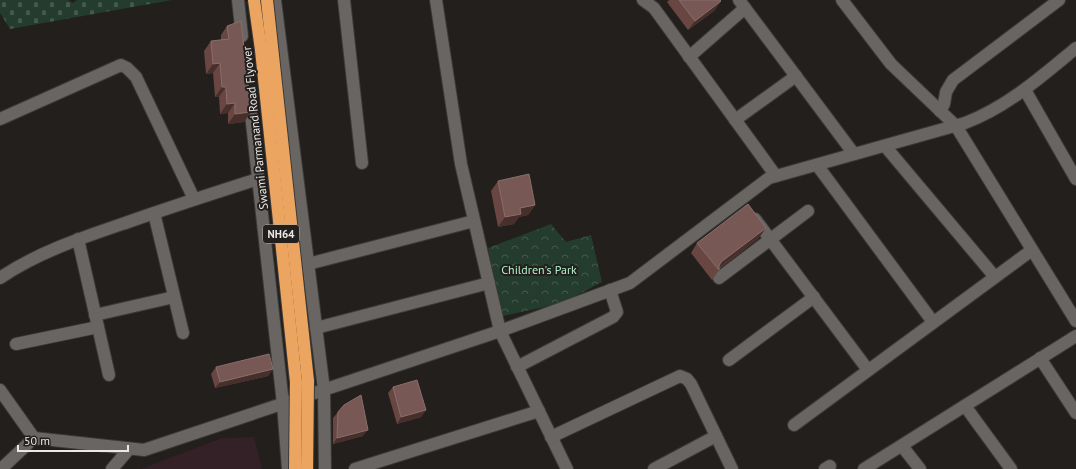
<svg xmlns="http://www.w3.org/2000/svg" width="1076" height="469" font-family="'PT Sans',sans-serif">
<defs>
<pattern id="cemetery-stones" width="16" height="16" patternUnits="userSpaceOnUse"><rect width="16" height="16" fill="#243c2e"/><path d="M2 7V4a2 2 0 0 1 4 0v3zM10 15v-3a2 2 0 0 1 4 0v3z" fill="#44584c"/></pattern>
<pattern id="park-crowns" width="20" height="18" patternUnits="userSpaceOnUse"><rect width="20" height="18" fill="#243c2e"/><path d="M2 6a3 3 0 1 1 6 0M12 15a3 3 0 1 1 6 0" fill="none" stroke="#44584c"/></pattern>
</defs>
<rect width="100%" height="100%" fill="#221f1c"/>
<!-- industrial -->
<polygon fill="#332127" points="254,437 262,469 141,469 222,438"/>
<!-- cemetery -->
<polygon fill="url(#cemetery-stones)" points="0,0 68,0 73,3 77,0 172,0 10,29 0,13"/>
<!-- park -->
<polygon fill="url(#park-crowns)" points="551,224 566,242 591,235 602,282 562,303 503,316 488,248"/>
<g fill="none" stroke-linecap="round" stroke-linejoin="round">
<defs>
<g id="street">
<polyline points="344,0 362,163"/>
<polyline points="436,0 461,164 500,331 567,469"/>
<polyline points="643,0 654,8 776,176"/>
<polyline points="739,0 854,154"/>
<polyline points="842,0 891,64 956,126 1076,321"/>
<polyline points="689,57 745,8"/>
<polyline points="1025,90 1076,179"/>
<polyline points="940,111 944,104 946,92 953,80 1059,0"/>
<polyline points="0,119 121,65 127,68 136,77 194,199"/>
<polyline points="735,120 796,76"/>
<polyline points="885,146 995,277"/>
<polyline points="817,165 933,322"/>
<polyline points="154,213 183,333"/>
<polyline points="755,219 868,370"/>
<polyline points="78,239 109,375"/>
<polyline points="308,264 474,221"/>
<path d="M0,278c38,-26 84,-41 128,-56 43,-15 86,-29 130,-43"/>
<polyline points="719,278 808,211"/>
<polyline points="95,315 174,297"/>
<polyline points="316,328 489,283"/>
<polyline points="16,344 98,327"/>
<polyline points="1040,358 1076,413"/>
<polyline points="729,360 814,297"/>
<polyline points="517,367 613,317 617,312 610,290"/>
<polyline points="0,390 34,438 1,469"/>
<polyline points="965,406 1011,469"/>
<polyline points="794,425 1032,250"/>
<polyline points="551,437 680,376 687,379 691,384 732,469"/>
<path d="M34,438l110,12 356,-119 130,-48 139,-105 196,-55c42,-16 76,-46 111,-75"/>
<polyline points="902,446 920,469"/>
<polyline points="112,469 129,449"/>
<polyline points="355,469 539,411"/>
<polyline points="654,469 716,436"/>
<polyline points="825,469 830,466"/>
<polyline points="864,469 1076,336"/>
</g>
<g id="secondary">
<polyline points="238,0 242,36"/>
<polyline points="275,0 324,390 325,469"/>
<polyline points="249,96 283,404 288,469"/>
</g>
</defs>
<!-- street casing -->
<use href="#street" stroke="#3c3a38" stroke-width="14"/>
<!-- secondary casing -->
<use href="#secondary" stroke="#3c3a38" stroke-width="14"/>
<!-- street -->
<use href="#street" stroke="#686562" stroke-width="12"/>
<!-- secondary -->
<use href="#secondary" stroke="#686562" stroke-width="12"/>
<defs>
<g id="highway-bridge">
<polyline points="254,0 261,50 296,382 295,469"/>
<polyline points="267,0 308,381 307,469"/>
</g>
</defs>
<!-- highway-bridge casing -->
<use href="#highway-bridge" stroke="#3c3a38" stroke-width="14" stroke-linecap="butt"/>
<!-- highway-bridge -->
<use href="#highway-bridge" stroke="#eca561" stroke-width="12"/>
</g>
<!-- wall -->
<g fill="#694642">
<polygon points="669,0 720,0 721,1 714,11 688,30 667,2"/>
<polygon points="227,26 251,112 244,122 228,124 228,113 220,114 219,97 215,97 213,73 206,74 204,51 211,41 221,40 221,35"/>
<polygon points="498,181 535,205 528,215 519,217 514,224 498,227 491,191"/>
<polygon points="759,238 719,269 719,270 712,280 691,253 697,243"/>
<polygon points="216,367 273,369 268,376 215,388 211,374"/>
<polygon points="393,387 426,410 421,417 397,424 388,393"/>
<polygon points="338,412 363,436 333,444 333,418"/>
</g>
<!-- shaded-wall -->
<g fill="#472f2c">
<polygon points="721,1 714,11 688,30 695,21"/>
<polygon points="220,63 213,73 206,74 213,64"/>
<polygon points="222,87 226,87 219,97 215,97"/>
<polygon points="235,103 228,113 220,114 227,104"/>
<polygon points="251,112 244,122 228,124 235,114"/>
<polygon points="535,205 528,215 519,217 514,224 498,227 505,217 520,208"/>
<polygon points="766,228 759,238 718,269 717,268 721,262"/>
<polygon points="273,369 268,376 215,388 220,382"/>
<polygon points="426,410 421,417 397,424 401,417"/>
<polygon points="368,430 363,436 333,444 337,438"/>
</g>
<!-- building -->
<g fill="#775854" stroke="#896e6b">
<polygon points="679,0 720,0 721,1 695,21"/>
<polygon points="241,21 251,112 235,114 235,103 227,104 226,87 222,87 220,63 213,64 211,41 229,39 227,26"/>
<polygon points="529,174 535,205 520,208 521,214 505,217 498,181"/>
<polygon points="748,204 766,228 721,262 719,266 719,270 697,243"/>
<polygon points="269,354 273,369 220,382 216,367"/>
<polygon points="417,380 426,410 401,417 393,387"/>
<polygon points="361,395 368,430 337,438 338,412 344,405"/>
</g>
<g text-anchor="middle" dominant-baseline="central" stroke-width="4" stroke-linejoin="round" paint-order="stroke">
<!-- shield labels -->
<rect fill="#221f1c" stroke="#afacab" stroke-width="1" x="263" y="225" width="36" height="18" rx="3"/>
<g font-size="11" font-weight="bold" fill="#ebe9e8">
<text x="281" y="234">NH64</text>
</g>
<!-- street labels -->
<g font-size="12" fill="#ebe9e8" stroke="#221f1c">
<text transform="translate(255 128) rotate(-96)">Swami Parmanand Road Flyover</text>
</g>
<!-- park labels -->
<g font-size="12" fill="#b1f2cc" stroke="#221f1c">
<text x="539" y="269">Children's Park</text>
</g>
</g>
<!-- scale -->
<path d="M18 445v6h110v-6" fill="none" stroke="#ebe9e8" stroke-width="2"/>
<text x="24" y="445" font-size="12" fill="#ebe9e8" stroke="#221f1c" stroke-width="3" paint-order="stroke">50 m</text>
</svg>
